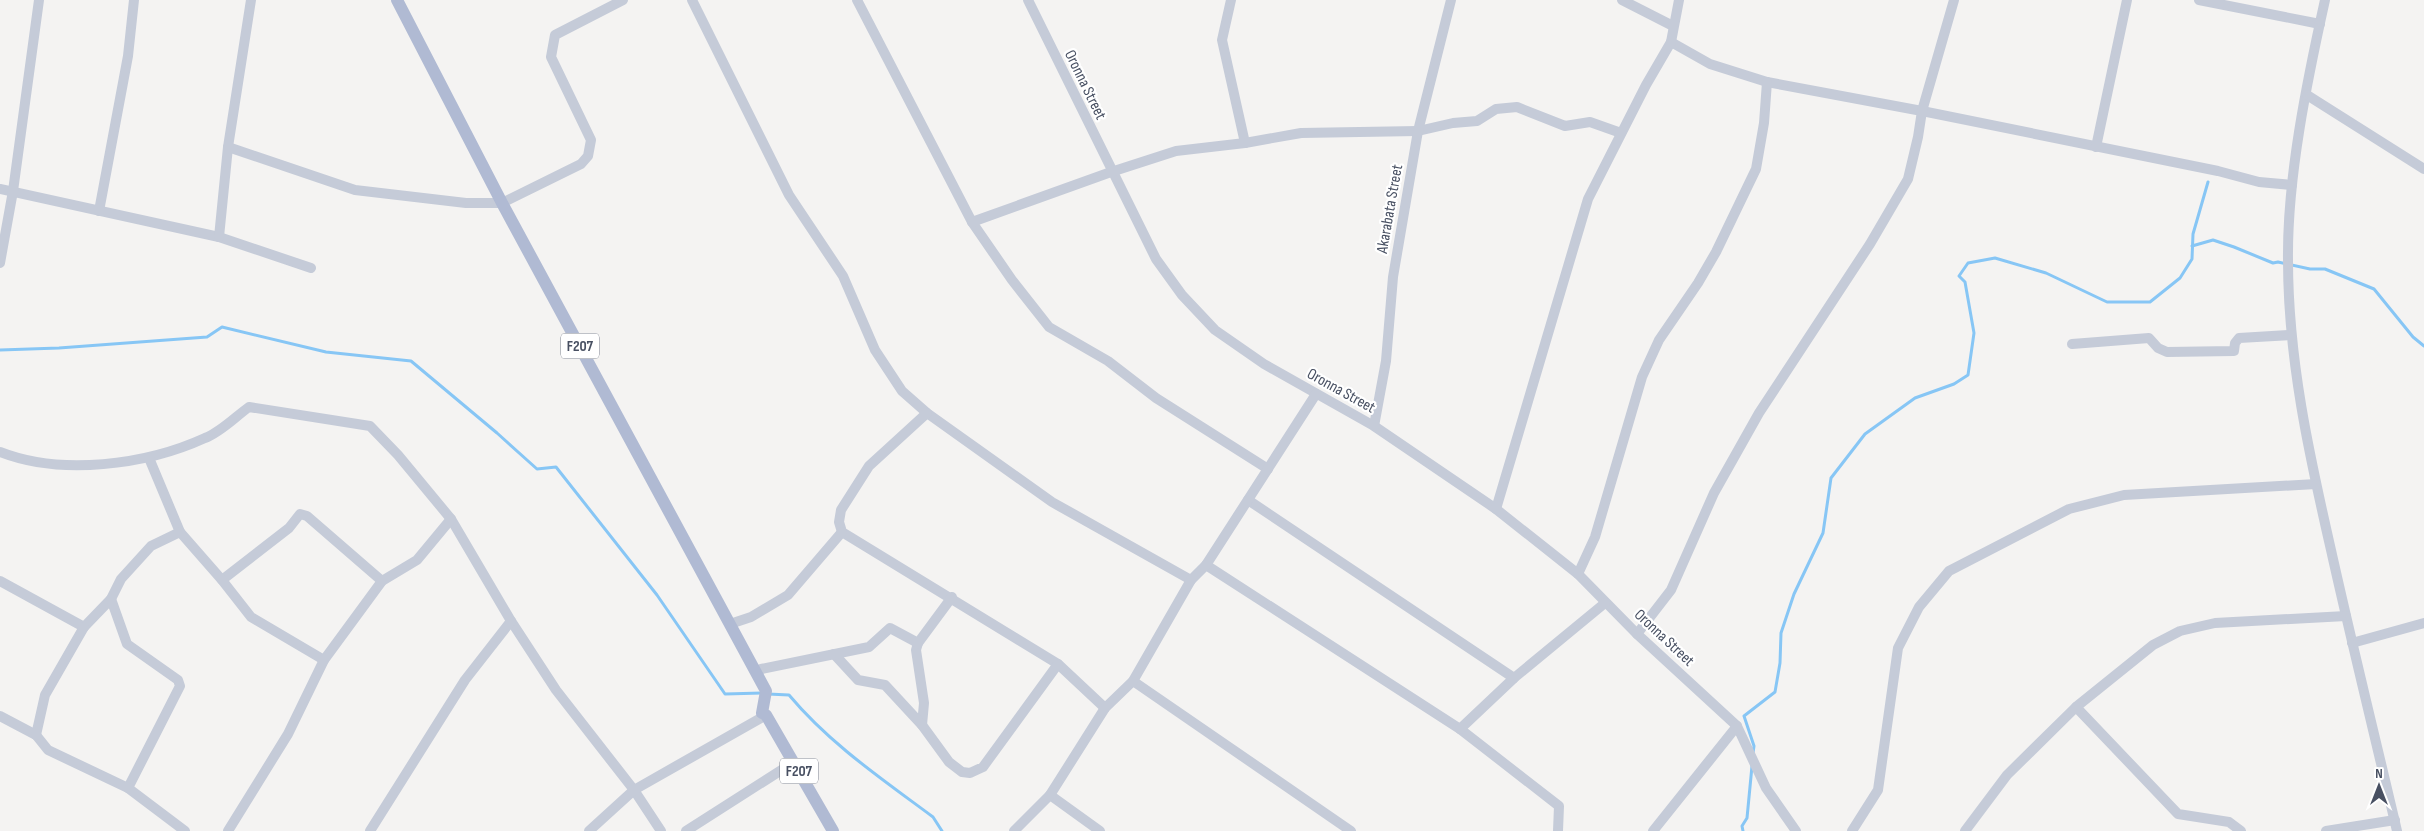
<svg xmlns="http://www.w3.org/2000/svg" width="2424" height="831" font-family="'Sofia Sans Condensed',sans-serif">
<rect width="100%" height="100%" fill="#f4f3f2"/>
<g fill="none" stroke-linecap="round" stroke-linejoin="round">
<!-- stream -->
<g stroke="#87c6f5" stroke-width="3">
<polyline points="2192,246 2213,240 2234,247 2273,263 2278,262 2310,269 2325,269 2374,289 2413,337 2424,346"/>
<polyline points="0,350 59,348 207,337 222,327 326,352 411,361 497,433 537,469 556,467 657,595 725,694 762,693"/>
<path d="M768,694l21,1c41,49 93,84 144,122l9,14"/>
<polyline points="1753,753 1754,746 1744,716 1775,692 1780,663 1781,633 1794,594 1823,533 1831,478 1865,434 1915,398 1954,384 1968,375 1974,333 1965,282 1959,276 1968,263 1995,258 2046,273 2107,302 2150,302 2180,278 2192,259 2193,234 2208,182"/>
<polyline points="1743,831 1742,826 1747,818 1752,766"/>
</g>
<!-- minor -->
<g stroke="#c5cbd8" stroke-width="10">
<polyline points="692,0 789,195 843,276 875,350 902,391 927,413 1052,502 1191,580"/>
<polyline points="857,0 972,222 1012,280 1049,327 1108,361 1156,398 1268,469"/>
<polyline points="1028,0 1156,259 1182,295 1215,330 1264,364 1374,426 1496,509 1578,574 1637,634 1737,726 1766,788 1796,831"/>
<polyline points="1231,0 1222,40 1245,143"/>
<polyline points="1622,0 1673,26"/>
<polyline points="2199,0 2320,24"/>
<path d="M2325,0c-18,81 -38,178 -37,260 0,99 21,194 43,290 21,94 44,187 66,281"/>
<polyline points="1671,42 1710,64 1767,82 1922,111 2218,171 2259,182 2292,185"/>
<polyline points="2307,95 2424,169"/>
<polyline points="228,147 355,190 466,203 502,203 581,164 588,156 591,140 551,57 555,35 623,0"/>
<polyline points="2096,147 2127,0"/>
<polyline points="0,189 219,237 311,268"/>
<polyline points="99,211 128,56 134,0"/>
<polyline points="972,222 1111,172 1176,151 1245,143 1301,133 1418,131 1453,123 1477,121 1496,109 1517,107 1565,126 1590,122 1621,133"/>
<polyline points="219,237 228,147 251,0"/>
<polyline points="0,263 13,191 39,0"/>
<polyline points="2072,344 2149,338 2158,348 2167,352 2234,351 2235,343 2239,338 2290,335"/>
<polyline points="927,413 869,466 841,510 839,522 842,532 1058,664 1105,708"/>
<polyline points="1374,426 1386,361 1393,277 1418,131 1451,0"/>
<path d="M0,452c61,24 146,13 205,-14 16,-6 30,-21 44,-31l121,19 28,29 53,64 60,102 45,69 78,100 27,41"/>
<polyline points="149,458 180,532"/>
<polyline points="1248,500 1514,678"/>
<polyline points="1496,509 1588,199 1646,85 1671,42 1679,0"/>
<polyline points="1206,565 1460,729 1559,806 1558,831"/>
<polyline points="1578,574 1595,537 1642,377 1659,340 1698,283 1716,252 1756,169 1764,123 1767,82"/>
<polyline points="222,580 289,528 300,514 307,516 382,581"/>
<polyline points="0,581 84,627 111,599 121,579 151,546 180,532 222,580 251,617 324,660"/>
<polyline points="111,599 127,644 178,680 180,686 128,788"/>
<polyline points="730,624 751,617 788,595 842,532"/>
<polyline points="1637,634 1671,590 1714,493 1759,413 1870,244 1908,179 1918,137 1922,111 1954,0"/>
<polyline points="918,643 916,650 924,703 922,725"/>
<polyline points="2352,643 2424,623"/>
<polyline points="834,654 858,680 885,685 922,725 949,762 962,772 970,773 983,767 1058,664"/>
<polyline points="757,675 761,669 869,647 890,628 918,643 952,597"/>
<polyline points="1133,681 1351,831"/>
<polyline points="2076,707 2178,814 2229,822 2241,831"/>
<polyline points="0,716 36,735 48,750 128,788 185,831"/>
<polyline points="1460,729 1514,678 1605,603"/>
<polyline points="36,735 45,695 84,627"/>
<polyline points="1050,795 1100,831"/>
<polyline points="228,831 288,734 324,660 382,581 417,560 451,519"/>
<polyline points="370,831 465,680 511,621"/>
<polyline points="589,831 634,790 766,715"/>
<polyline points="686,831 794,762"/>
<polyline points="1014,831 1050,795 1105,708 1133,681 1191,580 1206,565 1316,394"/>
<polyline points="1653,831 1737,726"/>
<polyline points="1852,831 1878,790 1898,648 1919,607 1949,571 2069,509 2124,495 2316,484"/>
<polyline points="1965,831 2007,775 2076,707 2153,645 2180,631 2215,623 2346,616"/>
<polyline points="2326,831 2395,820"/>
</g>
<!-- major -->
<polyline stroke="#b0bad3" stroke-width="12" points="397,0 502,203 766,691 762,713 766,715 833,831"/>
</g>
<g text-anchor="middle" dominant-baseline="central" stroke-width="4.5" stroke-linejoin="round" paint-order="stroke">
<!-- shield labels -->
<g fill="#fff" stroke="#7f8491" stroke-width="1">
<rect x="561" y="333.5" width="38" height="25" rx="4"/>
<rect x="780" y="758.5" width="38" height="25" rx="4"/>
</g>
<g font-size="15" font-weight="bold" fill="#485062">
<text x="580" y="346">F207</text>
<text x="799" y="771">F207</text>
</g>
<!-- street labels -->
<g font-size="16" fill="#485062" stroke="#fff">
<text transform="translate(1085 85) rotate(64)">Oronna Street</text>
<text transform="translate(1390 209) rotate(-80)">Akarabata Street</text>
<text transform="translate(1341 391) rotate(29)">Oronna Street</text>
<text transform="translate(1664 638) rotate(43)">Oronna Street</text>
</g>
</g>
<!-- north arrow -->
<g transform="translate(2379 786)" stroke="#ffffff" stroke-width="4" paint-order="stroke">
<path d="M0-4L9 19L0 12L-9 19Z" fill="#485062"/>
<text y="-8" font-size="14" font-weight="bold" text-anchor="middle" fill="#485062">N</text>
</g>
</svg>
